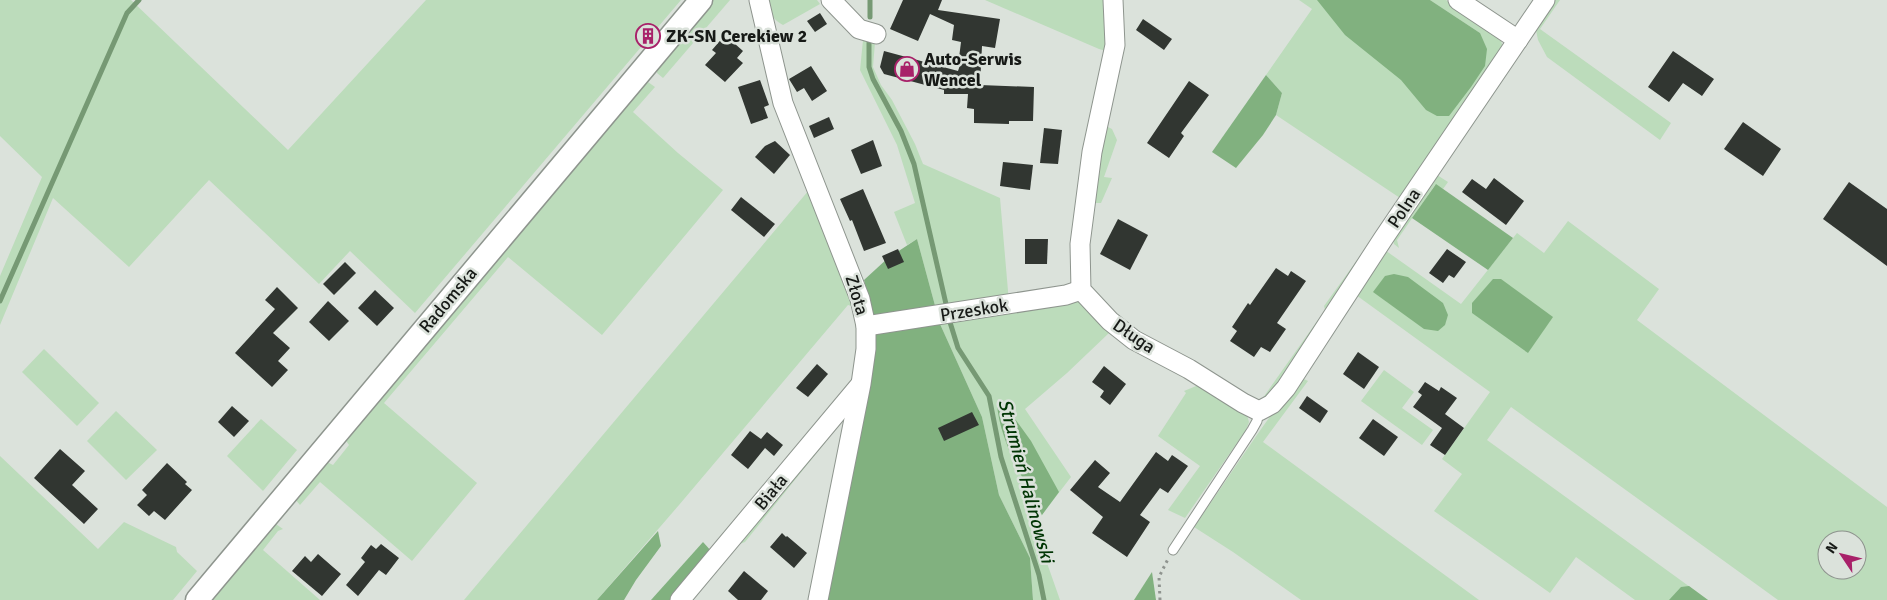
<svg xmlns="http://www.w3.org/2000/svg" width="1887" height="600" font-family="Signika,sans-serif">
<rect width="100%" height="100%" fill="#dbe2db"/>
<!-- green -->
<g fill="#bcdcbb" fill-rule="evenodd">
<polygon points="0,0 131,0 288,150 426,0 681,0 415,313 350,251 319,284 209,180 129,267 53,198 0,325 0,276 42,177 0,136"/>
<polygon points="712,0 730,0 663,78 657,73 656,66"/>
<path d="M767,0h50l3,4 -37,21c-11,-6 -13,-12 -16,-25z"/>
<polygon points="985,0 1110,0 1106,51 1099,49"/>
<polygon points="1299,0 1328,0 1480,33 1430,0 1446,0 1493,31 1499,36 1504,49 1403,200 1276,115 1282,93 1266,75 1312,9"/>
<polygon points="1552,0 1560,0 1540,29 1671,123 1660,140 1547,57 1538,40 1535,25"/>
<polygon points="863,40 875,42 873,67 881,85 892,100 915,144 923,164 1000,198 1010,314 1079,298 1109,333 1067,373 1025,409 1071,477 1031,529 1047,563 1060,600 1033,600 1030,558 999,495 982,417 940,324 917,239 907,245 894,212 915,203 897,145 860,70"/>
<polygon points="648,82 655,87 633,112 678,153 723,190 602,335 508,257 384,403 477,483 412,561 320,482 300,505 294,498 325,461 333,465 349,445 344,438 642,83"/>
<polygon points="1106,126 1112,129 1117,140 1104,177 1112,178 1101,203 1094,203 1093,176"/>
<polygon points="1437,175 1448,182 1443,189 1435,185 1397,240 1399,248 1394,244 1393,239"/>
<polygon points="809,190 855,307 848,305 679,505 597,600 464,600"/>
<path d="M1568,221l91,68 -22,31 250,187v93h-109l-267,-193 -24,33 221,160h-73l-59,-43 -26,36 -116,-82 28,-37 -20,-15 48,-67 -134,-97 26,-47 79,56 56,-71 27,20zM1827,540h30v30h-30z"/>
<polygon points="1360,256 1363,258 1284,382 1260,402 1325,310 1324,306"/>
<polygon points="44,349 99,403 77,426 22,372"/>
<polygon points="1384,370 1414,392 1402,408 1433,430 1422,445 1361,401"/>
<path d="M1300,377l8,4 -45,61 216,158h-178l-68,-48 -39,-25c35,-50 68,-103 106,-150z"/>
<polygon points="1201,384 1247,415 1249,422 1246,430 1185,518 1168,510 1200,466 1158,436 1186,393 1184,391"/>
<polygon points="852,409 745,542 737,545"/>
<polygon points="116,411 157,450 126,480 87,441"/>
<polygon points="261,419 297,450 263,491 227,456"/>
<polygon points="0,456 98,549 124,522 176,547 177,552 197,571 173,600 0,600"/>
<polygon points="273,522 283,529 278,531 263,550 320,600 208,600"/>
</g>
<!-- forest -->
<g fill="#81b17f">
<polygon points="1317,0 1430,0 1480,33 1487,49 1485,66 1471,87 1449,116 1437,116 1426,110 1401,80 1345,35"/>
<polygon points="1266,75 1282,93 1276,115 1263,135 1236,168 1212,152"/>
<polygon points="1436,184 1513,238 1488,270 1412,218"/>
<polygon points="917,239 940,324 982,417 999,495 1030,558 1033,600 826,600 875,334 864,280 888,258"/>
<polygon points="1394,274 1408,277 1443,303 1448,315 1445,325 1438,331 1424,329 1373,292 1385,276"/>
<polygon points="1493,279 1501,279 1553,317 1528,353 1472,313 1472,303"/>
<path d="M997,403l13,9 21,29 28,51 -17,23c-17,-34 -43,-74 -45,-112z"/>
<polygon points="658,531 661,546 636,580 624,600 597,600"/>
<polygon points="703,542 712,552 672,600 651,600"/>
<polygon points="1152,572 1156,600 1134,600"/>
<polygon points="1689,586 1708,600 1669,600 1681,587"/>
</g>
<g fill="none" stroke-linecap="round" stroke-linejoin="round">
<!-- stream -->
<g stroke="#769974" stroke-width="5">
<polyline points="870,17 870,0"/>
<polyline points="869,43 869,67 873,79 901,131 914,164 946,304"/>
<polyline points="0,301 127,13 139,0"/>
<polyline points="949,319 958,348 989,396 1001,457 1039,575 1044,600"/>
</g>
</g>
<!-- building -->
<g fill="#313631">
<polygon points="903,0 942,0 938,10 1000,19 995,48 982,46 980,85 1034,87 1033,121 1009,121 1009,124 974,123 974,109 967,108 968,94 944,94 944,90 884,74 880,67 884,51 958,71 962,59 959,58 961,42 952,40 954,25 930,14 918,41 890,29"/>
<polygon points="820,13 827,24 815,32 807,21"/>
<polygon points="1143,19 1172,39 1164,50 1136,30"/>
<polygon points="725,35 743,51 737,58 743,63 725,82 705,65 716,53 712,50"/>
<polygon points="1673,51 1714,79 1702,96 1683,83 1669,102 1648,87"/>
<polygon points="811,66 827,91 812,101 804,88 797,92 789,79"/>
<polygon points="760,80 769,105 764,107 768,118 751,124 738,87"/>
<polygon points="1189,81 1209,95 1181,133 1184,136 1169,158 1147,143"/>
<polygon points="829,117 834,129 814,138 809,126"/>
<polygon points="1743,122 1781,149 1763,176 1724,149"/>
<polygon points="1044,128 1062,130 1058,164 1040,163"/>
<polygon points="873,140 882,166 861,174 851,150"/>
<polygon points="775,141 790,155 774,174 755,157 765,146"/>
<polygon points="1003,162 1033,165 1030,190 1000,186"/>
<polygon points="1494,178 1524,201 1506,225 1462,192 1472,179 1486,189"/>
<polygon points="1849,182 1887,209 1887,266 1823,219"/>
<polygon points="863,189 886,243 864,251 852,220 850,221 840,199"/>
<polygon points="741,197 775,224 764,237 731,210"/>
<polygon points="1118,219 1148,235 1130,270 1100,254"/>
<polygon points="1025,239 1048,239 1047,264 1025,264"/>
<polygon points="898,249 904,262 888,269 882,256"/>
<polygon points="1447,249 1466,262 1454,278 1449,275 1443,283 1429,273"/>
<polygon points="345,262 356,273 334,295 323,284"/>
<polygon points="1276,268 1288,276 1291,271 1306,281 1277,323 1286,329 1270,352 1261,347 1254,357 1230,341 1237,331 1232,327 1248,303 1250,305"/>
<polygon points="277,287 298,308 273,333 290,348 278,361 288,370 272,387 235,353 275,309 265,300"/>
<polygon points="375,290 394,308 377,326 358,308"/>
<polygon points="328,301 349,321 329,341 309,322"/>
<polygon points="1358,352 1379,367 1364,389 1343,374"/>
<polygon points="817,364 828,374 808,397 796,388"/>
<polygon points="1104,366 1126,384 1110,405 1100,397 1104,391 1092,382"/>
<polygon points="1425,382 1439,391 1441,387 1457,398 1445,414 1464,428 1445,455 1430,445 1442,428 1413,407 1422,395 1418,392"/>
<polygon points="1307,396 1328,411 1320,423 1299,408"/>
<polygon points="232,406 249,421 234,437 218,422"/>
<polygon points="972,412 979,425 944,441 938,428"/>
<polygon points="1373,419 1398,437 1384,456 1359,438"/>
<polygon points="750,431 761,439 767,432 783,445 774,456 765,448 748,469 731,455"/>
<polygon points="60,449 85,471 72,485 98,509 84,524 34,478"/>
<polygon points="1156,452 1168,461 1172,455 1188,466 1168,493 1160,488 1140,515 1150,522 1127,557 1092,533 1103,517 1070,490 1095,460 1110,473 1098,487 1120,502"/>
<polygon points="167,463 187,482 185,484 192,490 165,520 154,511 149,516 137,505 147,495 142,490"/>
<polygon points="782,533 786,537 787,536 807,553 794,568 770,547"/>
<polygon points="381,544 399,558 386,575 379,570 358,596 346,585 365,562 361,558 371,545 376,549"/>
<polygon points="318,554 341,574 322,596 292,571 305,556 311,562"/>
<polygon points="744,571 768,591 761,600 738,600 728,591"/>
</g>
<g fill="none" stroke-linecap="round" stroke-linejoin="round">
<defs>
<polyline id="service" points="1173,550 1252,430 1257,421 1259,411"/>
<g id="minor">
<polyline points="759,0 783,103 860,299 866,326 866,349 861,384 818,600"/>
<polyline points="831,0 859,29 876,34"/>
<polyline points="1113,0 1115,45 1092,152 1080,244 1081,290 1110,321 1134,340 1189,369 1243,403 1259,411 1272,404 1286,388 1383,239 1545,0"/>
<polyline points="1458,0 1518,40"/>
<polyline points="866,326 1066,295 1081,290"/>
<polyline points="680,600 860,385"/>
</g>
<polyline id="tertiary" points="197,600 701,0"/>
</defs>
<!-- service casing -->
<use href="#service" stroke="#8e958e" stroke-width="11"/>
<!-- minor casing -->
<use href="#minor" stroke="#8e958e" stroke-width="21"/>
<!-- tertiary casing -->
<use href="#tertiary" stroke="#8e958e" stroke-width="25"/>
<!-- path -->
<polyline stroke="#8f948f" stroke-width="3" stroke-dasharray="2.5 4" stroke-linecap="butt" points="1160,600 1159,577 1168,559"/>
<!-- service -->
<use href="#service" stroke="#fff" stroke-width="9"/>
<!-- minor -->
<use href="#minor" stroke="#fff" stroke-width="19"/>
<!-- tertiary -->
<use href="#tertiary" stroke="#fff" stroke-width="22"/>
</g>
<!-- icons -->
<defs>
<symbol id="building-ring" viewBox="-11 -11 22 22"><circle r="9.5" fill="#dbe2db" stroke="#a82169" stroke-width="1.5"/><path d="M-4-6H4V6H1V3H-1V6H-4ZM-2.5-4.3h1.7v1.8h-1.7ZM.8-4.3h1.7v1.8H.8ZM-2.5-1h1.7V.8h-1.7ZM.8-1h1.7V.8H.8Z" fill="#a82169"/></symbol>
<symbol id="shop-ring" viewBox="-11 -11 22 22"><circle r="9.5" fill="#dbe2db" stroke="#a82169" stroke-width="1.5"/><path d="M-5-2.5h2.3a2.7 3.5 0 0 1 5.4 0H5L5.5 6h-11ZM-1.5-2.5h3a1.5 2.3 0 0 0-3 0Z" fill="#a82169"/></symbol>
</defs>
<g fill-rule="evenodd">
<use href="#building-ring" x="634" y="22" width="28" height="28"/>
<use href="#shop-ring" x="893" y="55" width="28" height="28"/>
</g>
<g text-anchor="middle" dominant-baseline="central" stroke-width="5" stroke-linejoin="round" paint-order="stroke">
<!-- poi labels -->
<g font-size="18" font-weight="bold" fill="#171a17" stroke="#dbe2db" text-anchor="start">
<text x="666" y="36">ZK-SN Cerekiew 2</text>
<text x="924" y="59">Auto-Serwis<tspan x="924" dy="21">Wencel</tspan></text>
</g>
<!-- street labels -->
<g font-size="18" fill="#171a17" stroke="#dbe2db">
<text transform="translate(1404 208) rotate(-56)">Polna</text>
<text transform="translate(857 295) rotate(73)">Złota</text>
<text transform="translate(448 300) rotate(-50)">Radomska</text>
<text transform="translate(974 310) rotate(-9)">Przeskok</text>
<text transform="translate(1134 336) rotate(34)">Długa</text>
<text transform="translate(771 492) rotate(-50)">Biała</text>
</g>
<!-- water labels -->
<g font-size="19" font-style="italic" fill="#003504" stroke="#dbe2db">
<text transform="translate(1026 481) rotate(75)">Strumień Halinowski</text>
</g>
</g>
<!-- north arrow -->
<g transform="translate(1842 555) rotate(305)"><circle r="24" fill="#dbe2db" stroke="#8d928d"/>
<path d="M0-4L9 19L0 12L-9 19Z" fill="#a82169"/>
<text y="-8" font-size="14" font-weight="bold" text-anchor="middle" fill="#171a17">N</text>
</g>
</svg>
